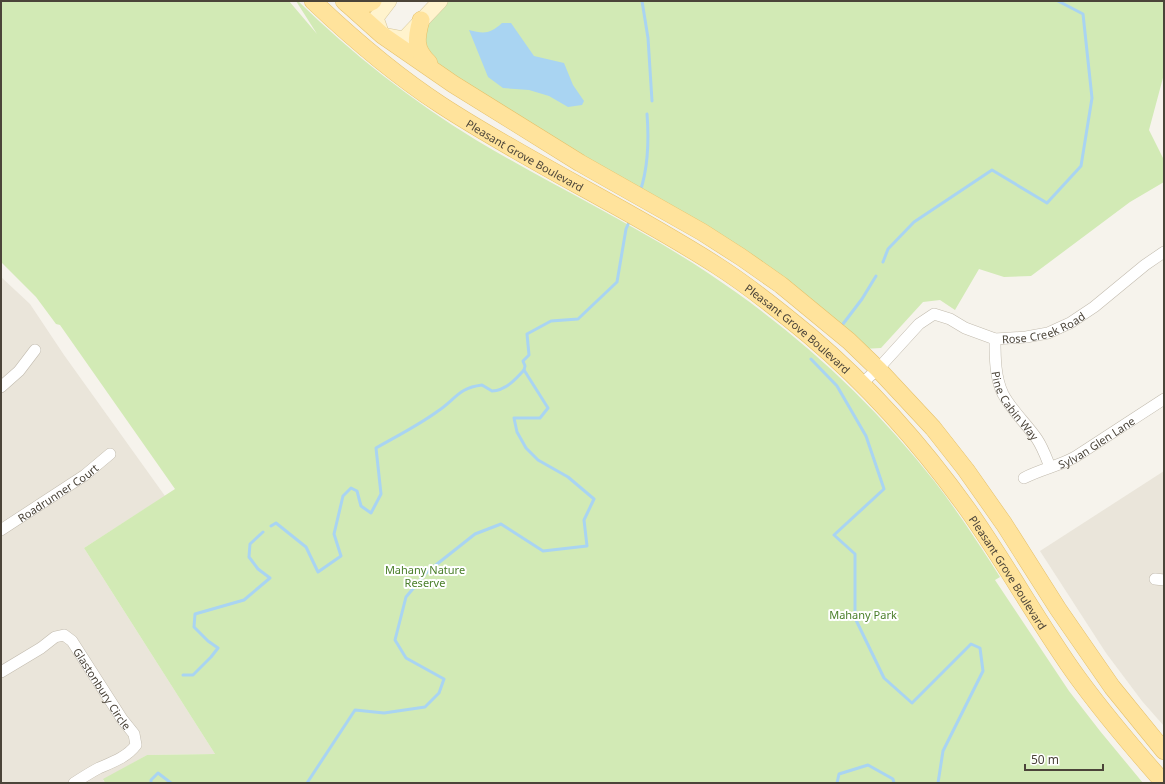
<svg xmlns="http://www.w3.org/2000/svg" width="1165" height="784" font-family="'Noto Sans',sans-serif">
<rect width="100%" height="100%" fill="#f6f3ec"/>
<!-- residential -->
<g fill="#eae5da">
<polygon points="1,277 30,304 64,355 165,496 84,548 215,754 147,755 103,780 105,783 1,783"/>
<polygon points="1164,471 1164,726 1142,701 1106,653 1040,551"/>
</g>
<!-- green -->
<g fill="#d2eab5">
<path d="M1,1h288l28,33 -21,-33h2c54,53 114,100 178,139 77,46 158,84 232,133 86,57 163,127 227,209 23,30 44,62 65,95l-5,3 74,111 31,40 43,52h-1038l-2,-4 44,-24 68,-1 -131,-206 91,-59 -115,-164 -4,-1 -20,-27 -35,-35z"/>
<polygon points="449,1 1164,1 1164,74 1149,130 1164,160 1164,182 1130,202 1031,276 1004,277 979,269 955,310 940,300 923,302 881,348 863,349 571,152 433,62 425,51 427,26"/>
</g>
<!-- water -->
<path fill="#a9d4f2" d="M502,23h9l23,33 30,7 9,22 11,16 -2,4 -14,2 -19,-11 -20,-6 -26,-2 -15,-11 -19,-47c15,4 21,4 33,-7z"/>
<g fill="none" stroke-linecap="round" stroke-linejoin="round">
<!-- stream -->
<g stroke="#a9d4f2" stroke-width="3">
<polyline points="642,1 648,38 652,101"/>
<path d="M640,192c8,-24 9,-53 7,-78"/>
<polyline points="883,262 888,249 914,222 992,170 1047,203 1081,166 1092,98 1083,14 1058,1"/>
<polyline points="843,324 862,299 876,276"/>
<polyline points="811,359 837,386 866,436 884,489 834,535 855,554 855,618 884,678 912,703 971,644 980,648 983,671 943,751 938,783"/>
<path d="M271,526l5,-3 30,24 12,25 23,-16 -7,-22 9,-38 8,-8 6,3 4,15 10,7 10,-19 -5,-46c21,-12 43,-23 62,-37 18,-12 20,-23 44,-26l10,6c14,-1 23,-11 32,-21"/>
<polyline points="183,675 193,675 211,657 218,648 208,641 194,627 195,614 244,600 270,578 258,569 249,557 250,544 263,532"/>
<polyline points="151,783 151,780 158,773 171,783"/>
<polyline points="307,783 355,710 384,713 425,707 439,693 444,679 406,658 395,640 406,597 427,572 475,534 501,524 543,551 587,546 584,520 594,499 568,477 538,460 526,448 517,432 514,418 540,418 548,408 524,370 525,366 523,361 529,355 527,334 551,321 578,319 617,282 626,229 630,220"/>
<polyline points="837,783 839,774 868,765 893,779 894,783"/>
</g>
<defs>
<g id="street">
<path id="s1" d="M995,339c0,17 0,39 8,55 9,17 23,29 34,45 6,9 9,18 13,28"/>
<path id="s2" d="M861,384l17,-15 41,-45 15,-10 16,5 15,9 30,11 31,-2 22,-4 22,-10 24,-16 51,-42 19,-13"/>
<polyline points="1,387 19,371 35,350"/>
<path id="s3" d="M1024,478c17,-9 35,-12 51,-21l89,-58"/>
<path id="s4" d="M1,530l84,-55 25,-21"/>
<polyline points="1155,579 1164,580"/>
<path id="s5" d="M1,672l40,-24 14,-11 9,-2 8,6 50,78 12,15 2,11c-9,12 -23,17 -37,23 -8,4 -17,10 -25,15"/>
</g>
<g id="secondary">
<polyline points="382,35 376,18 389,1"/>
<polyline points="383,35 404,39 440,1"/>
</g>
<g id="primary">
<path id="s6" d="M313,1c40,38 82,74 128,104 89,58 186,103 275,160 33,21 64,46 94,71 60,51 113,111 158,174 39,55 71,114 110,168 27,37 56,71 86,105"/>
<polyline points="344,1 382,35 453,84 580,163 702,232 741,257 781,285 849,341 878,369 933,428 966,470 1004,524 1058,609 1112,687 1164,751"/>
<path d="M346,3c10,2 18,3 27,-2"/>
<path d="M421,20c-5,18 -7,29 8,43"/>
</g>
</defs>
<!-- street casing -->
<use href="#street" stroke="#c2bbae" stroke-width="12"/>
<!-- secondary casing -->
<use href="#secondary" stroke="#d6c79b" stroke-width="16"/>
<!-- primary casing -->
<use href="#primary" stroke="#e6c16a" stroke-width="18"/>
<!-- street -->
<use href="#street" stroke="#fff" stroke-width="11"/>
<!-- secondary -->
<use href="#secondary" stroke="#fff3cd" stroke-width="15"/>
<!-- primary -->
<use href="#primary" stroke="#ffe39c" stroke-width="17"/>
</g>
<g text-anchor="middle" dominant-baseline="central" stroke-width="4" stroke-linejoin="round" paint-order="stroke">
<!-- street labels -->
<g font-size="11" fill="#4b4439" stroke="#fff">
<text stroke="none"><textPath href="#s6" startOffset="263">Pleasant Grove Boulevard</textPath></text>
<text stroke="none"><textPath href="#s2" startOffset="218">Rose Creek Road</textPath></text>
<text stroke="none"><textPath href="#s6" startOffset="587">Pleasant Grove Boulevard</textPath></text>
<text stroke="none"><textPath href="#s1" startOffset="72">Pine Cabin Way</textPath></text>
<text stroke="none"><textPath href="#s3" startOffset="81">Sylvan Glen Lane</textPath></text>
<text stroke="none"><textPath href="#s4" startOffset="68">Roadrunner Court</textPath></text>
<text stroke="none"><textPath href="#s6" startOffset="911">Pleasant Grove Boulevard</textPath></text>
<text stroke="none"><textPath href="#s5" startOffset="140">Glastonbury Circle</textPath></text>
</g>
<!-- park labels -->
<g font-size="11" fill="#4a7f2a" stroke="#fff">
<text x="425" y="569">Mahany Nature<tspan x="425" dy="13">Reserve</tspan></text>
<text x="863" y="614">Mahany Park</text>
</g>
</g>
<!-- border -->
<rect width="1165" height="784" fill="none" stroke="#4b4439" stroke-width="4"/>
<!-- scale -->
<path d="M1025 764v6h78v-6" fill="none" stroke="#4b4439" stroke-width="2"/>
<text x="1031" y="764" font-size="12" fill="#4b4439" stroke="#ffffff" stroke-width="3" paint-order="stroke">50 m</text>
</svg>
